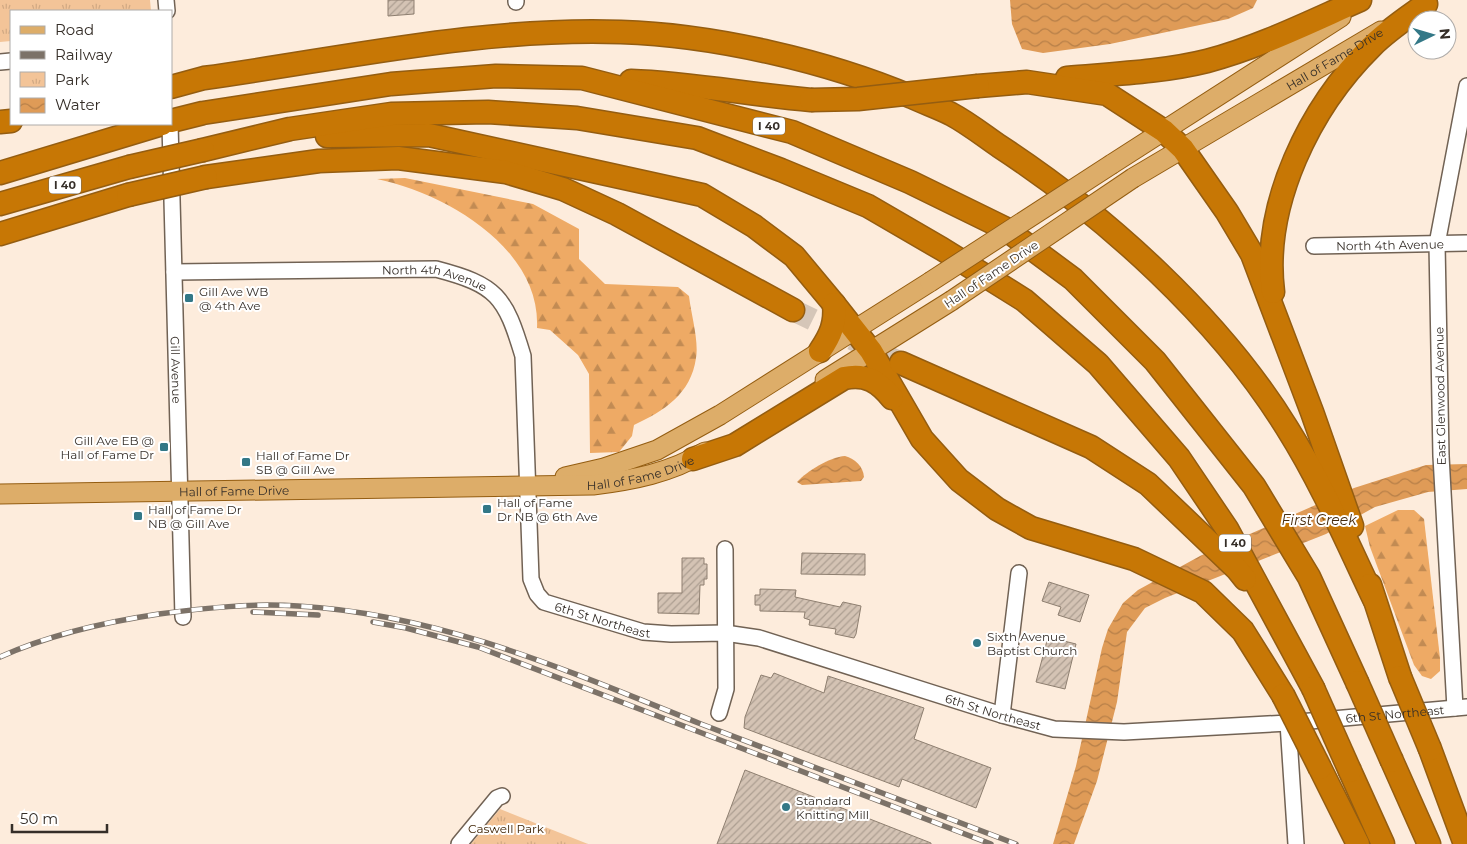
<svg xmlns="http://www.w3.org/2000/svg" width="1467" height="844" font-family="Montserrat,sans-serif">
<defs>
<pattern id="forest-firs" width="22" height="20" patternUnits="userSpaceOnUse" patternTransform="scale(1.25)"><rect width="22" height="20" fill="#eeaa65"/><path d="M5 1l3.5 6h-7zM16 11l3.5 6h-7z" fill="#c28b53"/></pattern>
<pattern id="park-tufts" width="24" height="20" patternUnits="userSpaceOnUse" patternTransform="scale(1.25)"><rect width="24" height="20" fill="#f3c498"/><path d="M3 7l-1-3M5 7V3M7 7l1-3M15 17l-1-3M17 17v-4M19 17l1-3" fill="none" stroke="#d1a983"/></pattern>
<pattern id="water-waves" width="16" height="10" patternUnits="userSpaceOnUse" patternTransform="scale(1.25)"><rect width="16" height="10" fill="#df9b57"/><path d="M0 5q4-4 8 0t8 0" fill="none" stroke="#b67f48"/></pattern>
<pattern id="building-hatch" width="6" height="6" patternUnits="userSpaceOnUse" patternTransform="scale(1.25)"><rect width="6" height="6" fill="#d4c3b4"/><path d="M-1 1l2-2M0 6l6-6M5 7l2-2" fill="none" stroke="#ad9f92"/></pattern>
</defs>
<rect width="100%" height="100%" fill="#fdecdc"/>
<!-- forest -->
<g fill="url(#forest-firs)">
<path d="M405,178l128,26 46,25v30l26,25 73,3 11,9c2,18 10,45 7,62 -5,36 -32,53 -62,67l-2,11 -13,16 -29,1 -1,-79 -11,-19 -28,-25 -13,-2c4,-80 -92,-135 -160,-149z"/>
<polygon points="1398,510 1414,510 1424,519 1440,658 1440,671 1431,679 1422,676 1414,665 1370,547 1365,526"/>
</g>
<!-- park -->
<g fill="url(#park-tufts)">
<polygon points="0,0 150,0 151,11 11,11 11,41 0,42"/>
<polygon points="500,809 588,844 471,844"/>
</g>
<!-- water -->
<g fill="url(#water-waves)">
<polygon points="1010,0 1257,0 1253,8 1228,19 1110,44 1043,53 1022,49 1012,24"/>
<path d="M845,456c10,3 18,10 19,21l-3,4 -59,4 -5,-3c10,-11 33,-25 48,-26z"/>
<polygon points="1467,464 1467,489 1428,492 1375,507 1326,534 1165,598 1145,608 1127,632 1117,702 1097,781 1074,844 1053,844 1076,766 1102,648 1108,629 1123,603 1138,590 1200,556 1354,488 1426,465"/>
</g>
<!-- building -->
<g fill="url(#building-hatch)" stroke="#8e7f70">
<polygon points="388,0 414,0 414,14 388,16"/>
<polygon points="802,553 865,554 865,575 801,574"/>
<polygon points="682,558 704,558 704,564 707,564 707,579 704,579 704,585 700,585 699,614 658,613 658,593 682,593"/>
<polygon points="1049,582 1089,595 1080,622 1058,615 1061,607 1042,601"/>
<polygon points="760,589 796,590 795,597 840,607 843,602 861,606 856,634 854,638 835,634 836,629 809,625 810,620 804,618 805,612 760,611 760,605 755,605 755,595 760,595"/>
<polygon points="1048,637 1076,644 1065,689 1036,682"/>
<polygon points="774,673 824,693 828,676 924,708 914,739 991,768 976,808 902,779 899,787 744,728 745,717 761,675 771,678"/>
<polygon points="745,770 931,843 931,844 717,844"/>
</g>
<g fill="none" stroke-linecap="round" stroke-linejoin="round">
<!-- highway-tunnel -->
<polyline stroke="#d5c6b8" stroke-width="22" stroke-dasharray="22 11" stroke-linecap="butt" points="793,310 901,363"/>
<defs>
<g id="minor">
<polyline points="166,0 167,11"/>
<polyline points="516,0 516,2"/>
<polyline points="0,62 11,61"/>
<path id="s1" d="M170,124l13,493"/>
<path id="s2" d="M1314,246l153,-3"/>
<path id="s3" d="M174,272l262,-3c61,16 69,27 87,87l8,223 6,15 7,8 99,30 28,2 54,-1 34,5 243,77 52,14 70,3 164,-9 179,-16"/>
<polyline points="1455,708 1441,456 1437,244 1467,86"/>
<polyline points="719,713 726,689 725,549"/>
<polyline points="1002,715 1019,573"/>
<polyline points="1288,723 1296,844"/>
<polyline points="459,844 497,798 502,796"/>
</g>
<g id="major">
<polyline points="1112,164 1341,17"/>
<path id="s4" d="M1133,178l248,-147"/>
<polyline points="825,380 951,301"/>
<polyline points="565,477 604,468 657,450 720,415 930,282"/>
<path id="s5" d="M0,494l593,-9c40,-5 77,-12 112,-33"/>
</g>
<g id="highway">
<path d="M1067,78c45,-4 96,-6 140,-17 53,-14 103,-39 153,-61"/>
<path d="M631,81c60,2 120,14 180,19"/>
<polyline points="978,86 1027,82 1107,94 1164,131 1183,149 1227,212 1252,254 1312,412 1352,526"/>
<path d="M171,87l33,-9c138,-19 278,-51 417,-46 93,3 206,29 291,65 13,6 27,11 39,17 17,9 32,21 48,32 107,70 220,172 288,282 34,54 60,114 87,171"/>
<polyline points="171,121 203,113 391,84 496,76 582,78 792,132 910,182 1004,228 1073,279 1155,361 1254,486 1309,577 1357,682"/>
<polyline points="0,122 11,121"/>
<polyline points="327,136 429,135 702,195 754,226 794,256 834,304 871,351 922,439 959,480 997,509 1031,528 1134,559 1203,592 1243,631 1283,695"/>
<polyline points="203,150 290,129 391,114 488,112 577,118 697,138 781,170 868,206 942,249 1024,300 1098,364 1179,458 1227,529 1313,688"/>
<polyline points="0,173 162,124"/>
<polyline points="206,177 319,161 398,158 506,172 563,189 617,214 793,310"/>
<polyline points="0,204 129,167"/>
<polyline points="0,234 128,195"/>
<path d="M1273,292c-11,-88 37,-185 99,-246 16,-16 36,-29 54,-42"/>
<path d="M820,351c11,-16 16,-28 14,-47"/>
<polyline points="901,363 1091,447 1148,484 1237,569 1245,579"/>
<path d="M693,459l42,-14 109,-67c22,-5 35,4 48,20"/>
<polyline points="1370,585 1400,677"/>
<polyline points="1430,749 1465,844"/>
<polyline points="1392,761 1429,844"/>
<polyline points="1320,768 1358,844"/>
<polyline points="1350,771 1383,844"/>
</g>
</defs>
<!-- minor casing -->
<use href="#minor" stroke="#716254" stroke-width="18"/>
<!-- major casing -->
<use href="#major" stroke="#945d11" stroke-width="21"/>
<!-- highway casing -->
<use href="#highway" stroke="#945d11" stroke-width="25"/>
<!-- minor -->
<use href="#minor" stroke="#fff" stroke-width="15"/>
<!-- major -->
<use href="#major" stroke="#ddad69" stroke-width="19"/>
<!-- highway -->
<use href="#highway" stroke="#c77705" stroke-width="22"/>
<defs>
<g id="rail">
<polyline points="253,612 318,615"/>
<polyline points="373,622 406,628 478,647 991,844"/>
<path d="M0,657c51,-23 105,-35 159,-43 46,-6 93,-11 139,-8 142,8 273,66 403,118 105,40 210,80 315,120"/>
</g>
</defs>
<!-- rail casing -->
<use href="#rail" stroke="#7c7268" stroke-width="5.5"/>
<!-- rail -->
<use href="#rail" stroke="#fff" stroke-width="4" stroke-dasharray="11" stroke-linecap="butt"/>
<defs>
<g id="major-bridge">
<polyline points="930,282 1112,164"/>
<polyline points="951,301 1133,178"/>
</g>
<g id="highway-bridge">
<polyline points="811,100 858,99 978,86"/>
<polyline points="129,167 203,150"/>
<polyline points="128,195 206,177"/>
<polyline points="1400,677 1430,749"/>
<polyline points="1357,682 1392,761"/>
<polyline points="1313,688 1350,771"/>
<polyline points="1283,695 1320,768"/>
</g>
</defs>
<!-- major-bridge casing -->
<use href="#major-bridge" stroke="#945d11" stroke-width="21" stroke-linecap="butt"/>
<!-- highway-bridge casing -->
<use href="#highway-bridge" stroke="#945d11" stroke-width="25" stroke-linecap="butt"/>
<!-- major-bridge -->
<use href="#major-bridge" stroke="#ddad69" stroke-width="19"/>
<!-- highway-bridge -->
<use href="#highway-bridge" stroke="#c77705" stroke-width="22"/>
</g>
<!-- markers -->
<g fill="#337887" stroke="#fff" stroke-width="2">
<rect x="184" y="293" width="10" height="10" rx="2.5"/>
<rect x="159" y="442" width="10" height="10" rx="2.5"/>
<rect x="241" y="457" width="10" height="10" rx="2.5"/>
<rect x="482" y="504" width="10" height="10" rx="2.5"/>
<rect x="133" y="511" width="10" height="10" rx="2.5"/>
<circle cx="977" cy="643" r="5"/>
<circle cx="786" cy="807" r="5"/>
</g>
<g text-anchor="middle" dominant-baseline="central" stroke-width="4" stroke-linejoin="round" paint-order="stroke">
<!-- shield labels -->
<g fill="#fff" stroke="#726d68" stroke-width="1">
<rect x="753" y="117.5" width="32" height="17" rx="4"/>
<rect x="49" y="176.5" width="32" height="17" rx="4"/>
<rect x="1219" y="534.5" width="32" height="17" rx="4"/>
</g>
<g font-size="11" font-weight="bold" fill="#352e28">
<text x="769" y="126">I 40</text>
<text x="65" y="185">I 40</text>
<text x="1235" y="543">I 40</text>
</g>
<!-- street labels -->
<g font-size="12" fill="#352e28" stroke="#fff">
<text stroke="none"><textPath href="#s4" startOffset="234">Hall of Fame Drive</textPath></text>
<text stroke="none"><textPath href="#s2" startOffset="76">North 4th Avenue</textPath></text>
<text transform="translate(991 274) rotate(-34)">Hall of Fame Drive</text>
<text stroke="none"><textPath href="#s3" startOffset="262">North 4th Avenue</textPath></text>
<text stroke="none"><textPath href="#s1" startOffset="246">Gill Avenue</textPath></text>
<text transform="translate(1440 396) rotate(-91)">East Glenwood Avenue</text>
<text stroke="none"><textPath href="#s5" startOffset="642">Hall of Fame Drive</textPath></text>
<text stroke="none"><textPath href="#s5" startOffset="234">Hall of Fame Drive</textPath></text>
<text stroke="none"><textPath href="#s3" startOffset="706">6th St Northeast</textPath></text>
<text stroke="none"><textPath href="#s3" startOffset="1110">6th St Northeast</textPath></text>
<text stroke="none"><textPath href="#s3" startOffset="1515">6th St Northeast</textPath></text>
</g>
<!-- poi labels -->
<g font-size="12" fill="#352e28" stroke="#fff" text-anchor="start">
<text x="199" y="291">Gill Ave WB<tspan x="199" dy="14">@ 4th Ave</tspan></text>
<text x="154" y="440" text-anchor="end">Gill Ave EB @<tspan x="154" dy="14">Hall of Fame Dr</tspan></text>
<text x="256" y="455">Hall of Fame Dr<tspan x="256" dy="14">SB @ Gill Ave</tspan></text>
<text x="497" y="502">Hall of Fame<tspan x="497" dy="14">Dr NB @ 6th Ave</tspan></text>
<text x="148" y="509">Hall of Fame Dr<tspan x="148" dy="14">NB @ Gill Ave</tspan></text>
<text x="987" y="636">Sixth Avenue<tspan x="987" dy="14">Baptist Church</tspan></text>
<text x="796" y="800">Standard<tspan x="796" dy="14">Knitting Mill</tspan></text>
</g>
<!-- park labels -->
<g font-size="12" fill="#402506" stroke="#fff">
<text x="506" y="828">Caswell Park</text>
</g>
<!-- water labels -->
<g font-size="14" font-style="italic" fill="#462b0d" stroke="#fff">
<text x="1319" y="520">First Creek</text>
</g>
</g>
<!-- legend -->
<rect x="10" y="10" width="162" height="115" fill="#ffffff" stroke="#aeaba9"/>
<rect x="20" y="26" width="25" height="8" fill="#ddad69" stroke="#aeaba9"/>
<text x="55" y="35" font-size="15" fill="#352e28">Road</text>
<rect x="20" y="51" width="25" height="8" fill="#7c7268" stroke="#aeaba9"/>
<text x="55" y="60" font-size="15" fill="#352e28">Railway</text>
<rect x="20" y="72" width="25" height="15" fill="url(#park-tufts)" stroke="#aeaba9"/>
<text x="55" y="85" font-size="15" fill="#352e28">Park</text>
<rect x="20" y="98" width="25" height="15" fill="url(#water-waves)" stroke="#aeaba9"/>
<text x="55" y="110" font-size="15" fill="#352e28">Water</text>
<!-- north arrow -->
<g transform="translate(1432 35) rotate(85)"><circle r="24" fill="#ffffff" stroke="#aeaba9"/>
<path d="M0-4L9 19L0 12L-9 19Z" fill="#337887"/>
<text y="-8" font-size="14" font-weight="bold" text-anchor="middle" fill="#352e28">N</text>
</g>
<!-- scale -->
<path d="M12 824v8h95v-8" fill="none" stroke="#352e28" stroke-width="2.5"/>
<text x="20" y="824" font-size="15" fill="#352e28" stroke="#ffffff" stroke-width="4" paint-order="stroke">50 m</text>
</svg>
